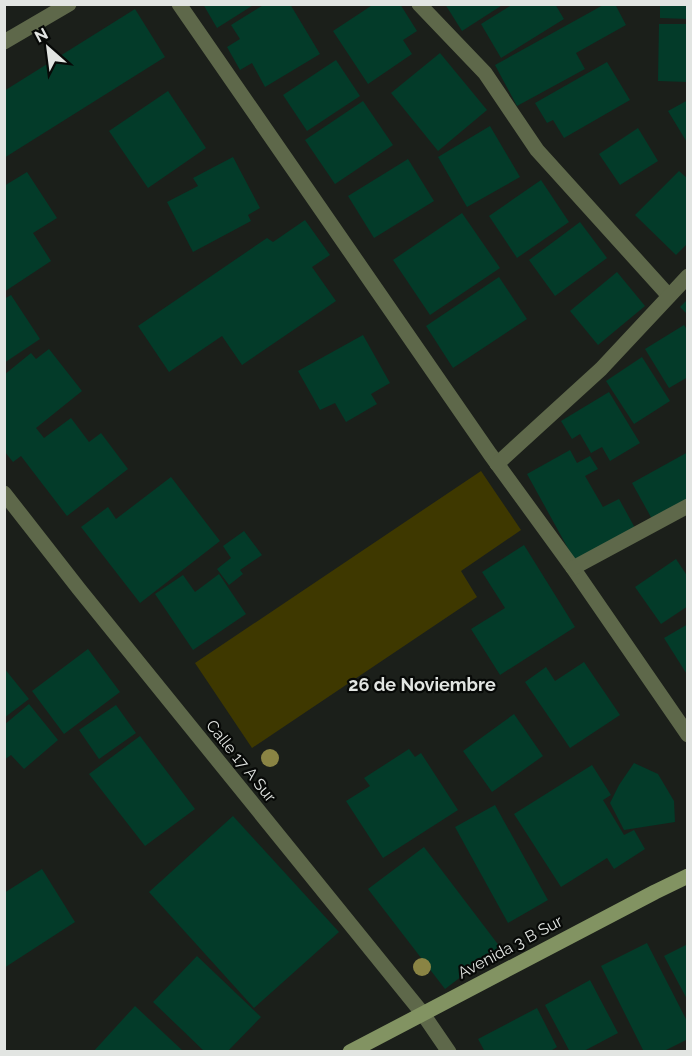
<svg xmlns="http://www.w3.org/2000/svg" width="692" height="1056" font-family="Raleway,sans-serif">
<rect width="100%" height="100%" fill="#1b1f1a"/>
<!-- green -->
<polygon fill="#3e3800" points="481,471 521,530 461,571 477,597 252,748 195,663"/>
<!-- building -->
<g fill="#033b29">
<polygon points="203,4 255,4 217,28"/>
<polygon points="265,4 290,4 320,54 265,87 252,63 240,70 227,47 240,39 231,25"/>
<polygon points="374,4 400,4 417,31 403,40 412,54 368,84 333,31"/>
<polygon points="445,4 504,4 462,31"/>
<polygon points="513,4 555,4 564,19 501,58 481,24"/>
<polygon points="605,4 615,4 626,25 576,53 585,69 517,106 495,65"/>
<polygon points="660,4 688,4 688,19 660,18"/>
<polygon points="135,9 165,57 4,158 4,91"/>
<polygon points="659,24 688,24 688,82 658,81"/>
<polygon points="440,53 487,110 438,151 391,93"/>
<polygon points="336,60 360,96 307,131 283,95"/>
<polygon points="607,62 630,100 564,138 553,120 547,123 535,103"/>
<polygon points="168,91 206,148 148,188 109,131"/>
<polygon points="688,100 688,144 668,111"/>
<polygon points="363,101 393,145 335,184 305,140"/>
<polygon points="490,126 520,177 467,207 438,157"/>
<polygon points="638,128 658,161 620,185 599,154"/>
<polygon points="233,157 260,208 248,215 251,221 193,252 167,202 198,186 193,178"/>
<polygon points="408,159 434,201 374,238 348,196"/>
<polygon points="679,171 688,179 688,243 676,255 635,215"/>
<polygon points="27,172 57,218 33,233 51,261 4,292 4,186"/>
<polygon points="541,180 569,222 517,258 489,216"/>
<polygon points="462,213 500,268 430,315 393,260"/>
<polygon points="305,220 330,255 312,267 336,301 242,365 222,336 169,372 138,326 267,238 273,242"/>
<polygon points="580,222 607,258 555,296 529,260"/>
<polygon points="617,272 645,306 598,345 570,311"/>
<polygon points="499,277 527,319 453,368 426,326"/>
<polygon points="11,295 40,339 4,363 4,299"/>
<polygon points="688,299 688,315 680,307"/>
<polygon points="684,325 688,331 688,377 669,388 645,349"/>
<polygon points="363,335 390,383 371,394 377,404 346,422 335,403 320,410 298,371"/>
<polygon points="49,349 82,391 36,428 44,438 71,418 89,442 101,433 128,469 67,516 21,456 13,462 5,452 4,375 31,353 36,359"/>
<polygon points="642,357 670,401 634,424 606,381"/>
<polygon points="609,392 640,443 610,461 602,447 591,453 580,434 572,439 561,421"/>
<polygon points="570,450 577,463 590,456 598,469 585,476 603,507 619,499 635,528 575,561 527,474"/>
<polygon points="688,452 688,500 652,519 632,483"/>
<polygon points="171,477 220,541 140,603 81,527 108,507 116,519"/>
<polygon points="244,531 262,555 240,570 243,574 229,585 217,569 231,558 223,546"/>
<polygon points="524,545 575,627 500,675 471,629 505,608 482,572"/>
<polygon points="676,559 688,577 688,606 661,624 635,587"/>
<polygon points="219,574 246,614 193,650 155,594 183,575 195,592"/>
<polygon points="688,624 688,676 664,638"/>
<polygon points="88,649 120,692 64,734 32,691"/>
<polygon points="584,662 620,715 570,748 525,682 546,667 555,681"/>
<polygon points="4,668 29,699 4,718"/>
<polygon points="29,704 58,740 24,769 11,755 4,760 4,725"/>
<polygon points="116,705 136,733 99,759 79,730"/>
<polygon points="514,714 543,756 492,792 463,751"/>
<polygon points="140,736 195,809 145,846 89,774"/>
<polygon points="409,749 415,757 421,753 458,810 383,858 346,801 370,786 364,778"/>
<polygon points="634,763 658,774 674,801 675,822 624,830 610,803 619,785"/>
<polygon points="592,765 611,795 603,800 624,835 634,830 645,849 614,869 607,858 561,887 514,814"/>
<polygon points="495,805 548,900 508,923 455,827"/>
<polygon points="233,816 339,932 254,1008 149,892"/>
<polygon points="424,847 500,947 445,989 368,889"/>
<polygon points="42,869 75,922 4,968 4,893"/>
<polygon points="647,943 688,1023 688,1039 662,1052 644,1052 601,966"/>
<polygon points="688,944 688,1001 664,956"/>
<polygon points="197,956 261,1017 227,1052 205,1052 153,1002"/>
<polygon points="590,980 618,1033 582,1052 570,1052 545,1005"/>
<polygon points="135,1006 184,1052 93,1052"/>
<polygon points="537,1008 557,1047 549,1052 485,1052 478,1039"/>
</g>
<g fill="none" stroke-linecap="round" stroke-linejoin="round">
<!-- street -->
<g stroke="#5e684a" stroke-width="15">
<polyline points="179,4 490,454 573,568 688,735"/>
<polyline points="419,4 485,73 537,150 669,296"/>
<polyline points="4,42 69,4"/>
<polyline points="497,464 601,369 688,276"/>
<polyline points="4,493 79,589 423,1014 449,1052"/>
<polyline points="573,568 688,506"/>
</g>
<!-- secondary -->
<polyline stroke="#829362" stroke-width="15" points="350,1052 655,892 688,876"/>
</g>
<!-- trees -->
<g fill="#8a8444">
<circle cx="270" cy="758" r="9"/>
<circle cx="422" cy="967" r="9"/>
</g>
<g text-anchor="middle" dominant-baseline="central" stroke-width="4.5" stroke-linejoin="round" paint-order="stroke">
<!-- street labels -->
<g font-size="16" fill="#e2e5e2" stroke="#070907">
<text transform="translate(241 761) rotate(51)">Calle 17 A Sur</text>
<text transform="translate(510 947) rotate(-28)">Avenida 3 B Sur</text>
</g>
<!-- neighbourhood labels -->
<g font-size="18" font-weight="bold" fill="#e2e5e2" stroke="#070907">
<text x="422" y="684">26 de Noviembre</text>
</g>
</g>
<!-- border -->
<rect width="692" height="1056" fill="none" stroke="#e2e5e2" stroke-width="12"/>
<!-- north arrow -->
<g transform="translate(48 48) rotate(332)" stroke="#070907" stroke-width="4.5" paint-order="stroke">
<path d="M0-4.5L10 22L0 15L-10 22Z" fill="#e2e5e2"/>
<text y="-9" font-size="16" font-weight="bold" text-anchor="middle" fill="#e2e5e2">N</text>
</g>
</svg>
